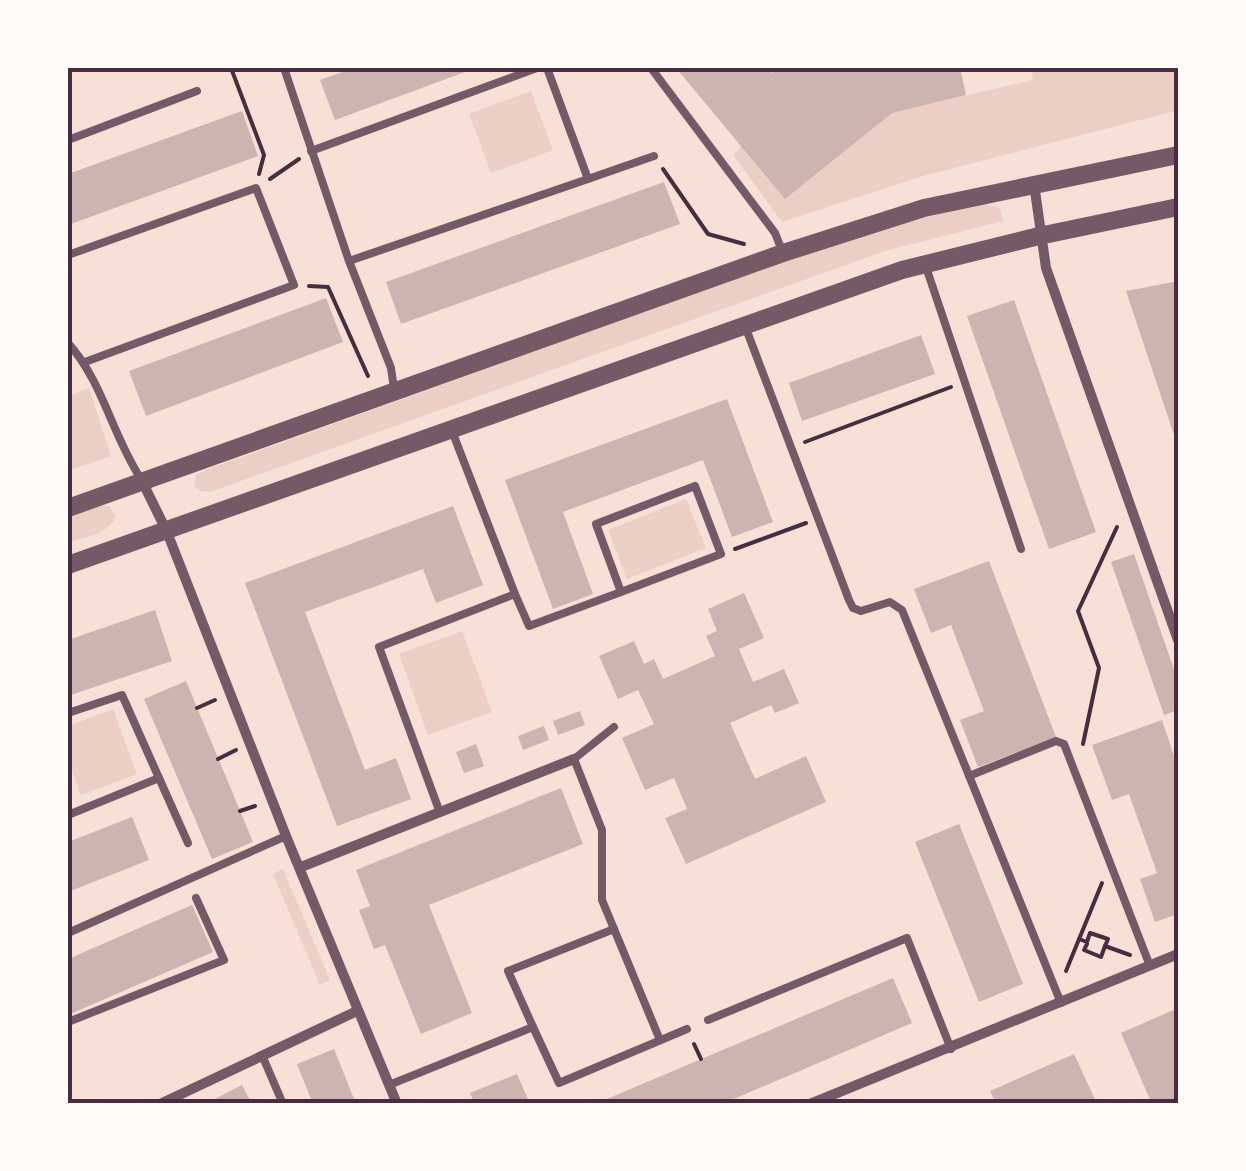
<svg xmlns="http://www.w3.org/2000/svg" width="1246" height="1171" font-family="'Fira Sans',sans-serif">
<rect width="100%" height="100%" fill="#f7e1d7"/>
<!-- green -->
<g fill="#ebcfc5">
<polygon points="1031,68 1178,68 1175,111 923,176 782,222 733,155 742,146 1033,80"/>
<polygon points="531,91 553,150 491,173 469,114"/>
<polygon points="981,203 1000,208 1003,221 885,251 210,492 200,491 194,487 196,475 209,469 868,231"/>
<polygon points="89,388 111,456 68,471 68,396"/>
<polygon points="686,499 706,548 627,579 608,530"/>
<path d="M97,505l12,1 7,10c-7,18 -31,21 -48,27v-27z"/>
<polygon points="462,631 492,712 428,735 399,654"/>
<polygon points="113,709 137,774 81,795 68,760 68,726"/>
<polygon points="283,869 330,980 320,985 273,874"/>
</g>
<!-- building -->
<g fill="#ccb4b1">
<polygon points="353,68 476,68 335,120 320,80"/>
<polygon points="676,68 768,68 772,73 778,68 960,68 966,95 892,113 785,199"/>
<polygon points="242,111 258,156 68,225 68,174"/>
<polygon points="664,182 680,224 401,324 386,282"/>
<polygon points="1178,281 1178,447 1126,291"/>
<polygon points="326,298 343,342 146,416 129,371"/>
<polygon points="1014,300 1096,532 1049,549 967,316"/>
<polygon points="921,335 935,374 802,421 789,383"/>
<polygon points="727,399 773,522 732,537 703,460 563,512 593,594 553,609 505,480"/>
<polygon points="453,506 483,585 436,603 423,569 305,612 365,770 396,758 411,799 337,826 245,583"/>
<polygon points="1134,554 1178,681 1178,710 1164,715 1111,562"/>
<polygon points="989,561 1056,737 978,767 960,720 984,711 951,625 931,633 914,589"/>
<polygon points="744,593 764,638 739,649 753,682 784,669 799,703 775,713 771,705 730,723 755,779 806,756 826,802 686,864 665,818 687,809 674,778 645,790 622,738 654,724 638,690 618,699 599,656 634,641 644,664 654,659 663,679 715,656 706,636 717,631 708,609"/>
<polygon points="155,610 172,661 68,696 68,640"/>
<polygon points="186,681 253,842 212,859 144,699"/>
<polygon points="580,711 585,725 558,735 553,721"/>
<polygon points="1162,720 1178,768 1178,914 1155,922 1140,879 1157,873 1129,794 1112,800 1092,745"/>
<polygon points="544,726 549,740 523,750 518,736"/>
<polygon points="476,744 484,766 464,773 456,752"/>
<polygon points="561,788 583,844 429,905 472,1013 421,1034 385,945 374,949 359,910 370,906 356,870"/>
<polygon points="132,817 149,860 68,892 68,842"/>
<polygon points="959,824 1023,984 979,1002 915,842"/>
<polygon points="192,905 213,952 68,1015 68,959"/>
<polygon points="893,978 912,1023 722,1104 595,1104"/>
<polygon points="1178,1008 1178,1104 1152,1104 1121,1033"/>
<polygon points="334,1049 356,1104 313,1104 297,1064"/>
<polygon points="1074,1054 1097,1104 996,1104 990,1091"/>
<polygon points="517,1074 530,1104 475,1104 470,1093"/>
<polygon points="242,1085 252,1104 205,1104"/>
</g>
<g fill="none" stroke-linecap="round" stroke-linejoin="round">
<!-- path -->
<g stroke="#4a2c40" stroke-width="4">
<polyline points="231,68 264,155 259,174"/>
<polyline points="663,169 708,234 744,244"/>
<polyline points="270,179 299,159"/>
<polyline points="309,286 328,287 368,376"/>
<polyline points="805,442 951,387"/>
<polyline points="735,549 806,523"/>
<polyline points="197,708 215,700"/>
<polyline points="1083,744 1099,668 1078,611 1117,527"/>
<polyline points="218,759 236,750"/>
<polyline points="240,811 255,806"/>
<polyline points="1079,939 1087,942 1090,933 1108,939 1105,946 1130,955"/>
<polyline points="1087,944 1084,950 1101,957 1105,946"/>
<polyline points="1066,971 1102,883"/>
<polyline points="694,1044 701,1059"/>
<polyline points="722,1103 723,1104"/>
</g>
<!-- service -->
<g stroke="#755966" stroke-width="8">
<polyline points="284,68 349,261 391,368 394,389"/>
<polyline points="651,68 775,233 783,253"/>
<polyline points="68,140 197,91"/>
<polyline points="311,151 537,68"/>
<polyline points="588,179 654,156"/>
<polyline points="68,255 256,188 294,285 85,362"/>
<polyline points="349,261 588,179 547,68"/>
<polyline points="925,264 1021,549"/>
<polyline points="745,326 849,600 853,608 861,611 890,602 902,610 1061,1003"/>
<path d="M68,343c35,39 44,92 73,136"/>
<polyline points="515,594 529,626 621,592 596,524 695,486 721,554 621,592"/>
<polyline points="68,713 122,695 188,843"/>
<polyline points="614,727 574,759 602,830 602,900 660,1040"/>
<polyline points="969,776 1056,741 1064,744 1150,966"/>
<polyline points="439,810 379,647 515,594 452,431"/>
<polyline points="68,815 159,778"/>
<polyline points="68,933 286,836"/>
<polyline points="708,1020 907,938 951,1049"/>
<polyline points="68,1022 224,960 196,898"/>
<polyline points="533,1027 508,971 614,929"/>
<polyline points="262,1055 283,1104"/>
<polyline points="389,1085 533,1027 559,1083 687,1029"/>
</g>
<!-- minor -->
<g stroke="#755966" stroke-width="10">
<polyline points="1034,184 1046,268 1178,640"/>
<polyline points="142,481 167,532 286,836 397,1104"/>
<polyline points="301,867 574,759"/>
<polyline points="160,1104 357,1011"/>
<polyline points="810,1104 1178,954"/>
</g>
<!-- tertiary -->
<g stroke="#755966" stroke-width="18">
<polyline points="68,508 783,253 924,208 1178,155"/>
<polyline points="68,565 902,270 1039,236 1178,207"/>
</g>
</g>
<!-- border -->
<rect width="1246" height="1171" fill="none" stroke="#fffaf5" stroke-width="140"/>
<rect x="70" y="70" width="1106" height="1031" fill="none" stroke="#4a2c40" stroke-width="4"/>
</svg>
